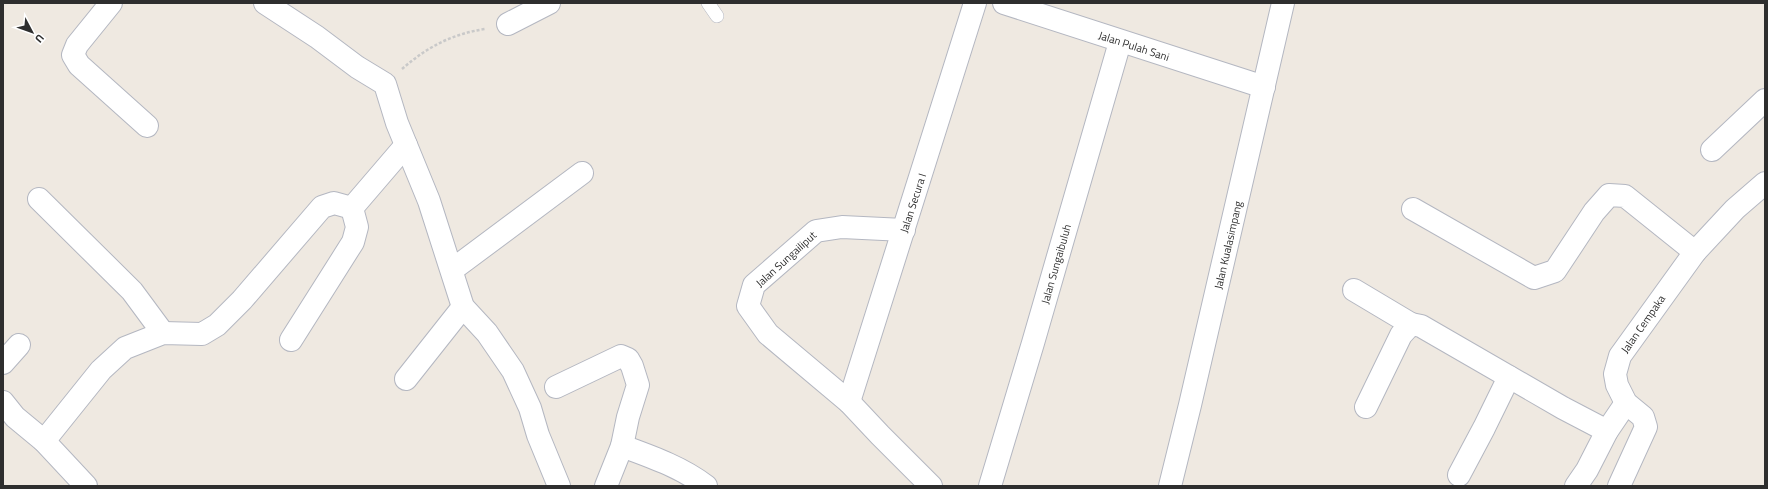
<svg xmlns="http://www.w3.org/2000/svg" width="1768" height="489" font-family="'Titillium Web',sans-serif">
<rect width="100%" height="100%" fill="#efe9e1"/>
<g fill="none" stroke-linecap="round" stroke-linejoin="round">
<defs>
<polyline id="service" points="708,3 717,16"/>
<g id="minor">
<polyline points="111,3 77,45 73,55 79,65 147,126"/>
<polyline points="265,3 317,37 357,67 385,84 397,123 429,201 463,307 487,333 513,371 530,408 538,435 559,486"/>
<polyline points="1004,3 1264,87"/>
<polyline points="508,24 549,3"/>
<polyline points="1712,150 1765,100"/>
<polyline points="39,199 132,291 163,333"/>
<polyline points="1413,209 1534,278 1555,271 1594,212 1609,195 1625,196 1695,252"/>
<polyline points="904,230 842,227 816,231 754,285 748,306 768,334 849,402 880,435 931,486"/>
<polyline points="452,270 582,173"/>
<polyline points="1354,290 1411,324"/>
<polyline points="291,340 353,242 357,227 352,208"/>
<polyline points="3,363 19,345"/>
<polyline points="406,379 463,307"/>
<polyline points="556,387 621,356 628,359 632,366 638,385 628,417 622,446 606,486"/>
<polyline points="3,402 15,417 44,441 86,486"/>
<polyline points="849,402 975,3"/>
<polyline points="1366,407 1401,335 1411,324 1421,326 1563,408 1607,431"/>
<polyline points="44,441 101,370 125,348 163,333 202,334 217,325 242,300 322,207 334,203 352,208 406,145"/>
<path d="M622,446c30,11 59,21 84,40"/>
<polyline points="1459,475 1484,428 1509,377"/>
<polyline points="990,486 1033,343 1120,42"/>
<polyline points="1170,486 1190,405 1283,3"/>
<polyline points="1576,486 1587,470 1607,431 1626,403"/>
<polyline points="1619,486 1646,427 1643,417 1626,403 1617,385 1615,374 1620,356 1695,252 1735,209 1765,183"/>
</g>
</defs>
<!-- service casing -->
<use href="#service" stroke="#b4b7c1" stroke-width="14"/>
<!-- minor casing -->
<use href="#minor" stroke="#b4b7c1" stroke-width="24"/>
<!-- path -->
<path stroke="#c9c9c9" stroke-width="2.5" stroke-dasharray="3 2" stroke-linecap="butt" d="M402,69c25,-22 50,-35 83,-40"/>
<!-- service -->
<use href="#service" stroke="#fff" stroke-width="13"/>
<!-- minor -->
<use href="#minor" stroke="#fff" stroke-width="22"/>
</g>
<g text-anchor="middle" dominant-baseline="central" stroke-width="3" stroke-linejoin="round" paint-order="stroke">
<!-- street labels -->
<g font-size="11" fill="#2e2e2e" stroke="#fff">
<text transform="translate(1134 46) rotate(18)">Jalan Pulah Sani</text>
<text transform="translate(913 203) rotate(-72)">Jalan Secura I</text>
<text transform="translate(1228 245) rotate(-77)">Jalan Kualasimpang</text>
<text transform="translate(786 259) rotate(-42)">Jalan Sungailiput</text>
<text transform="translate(1056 264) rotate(-74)">Jalan Sungaibuluh</text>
<text transform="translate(1643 324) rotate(-55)">Jalan Cempaka</text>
</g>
</g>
<!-- border -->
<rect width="1768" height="489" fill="none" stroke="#2e2e2e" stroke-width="8"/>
<!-- north arrow -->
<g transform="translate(32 32) rotate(131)" stroke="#ffffff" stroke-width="3" paint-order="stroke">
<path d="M0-3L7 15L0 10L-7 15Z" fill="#2e2e2e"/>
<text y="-6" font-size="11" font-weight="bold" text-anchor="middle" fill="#2e2e2e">U</text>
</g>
</svg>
